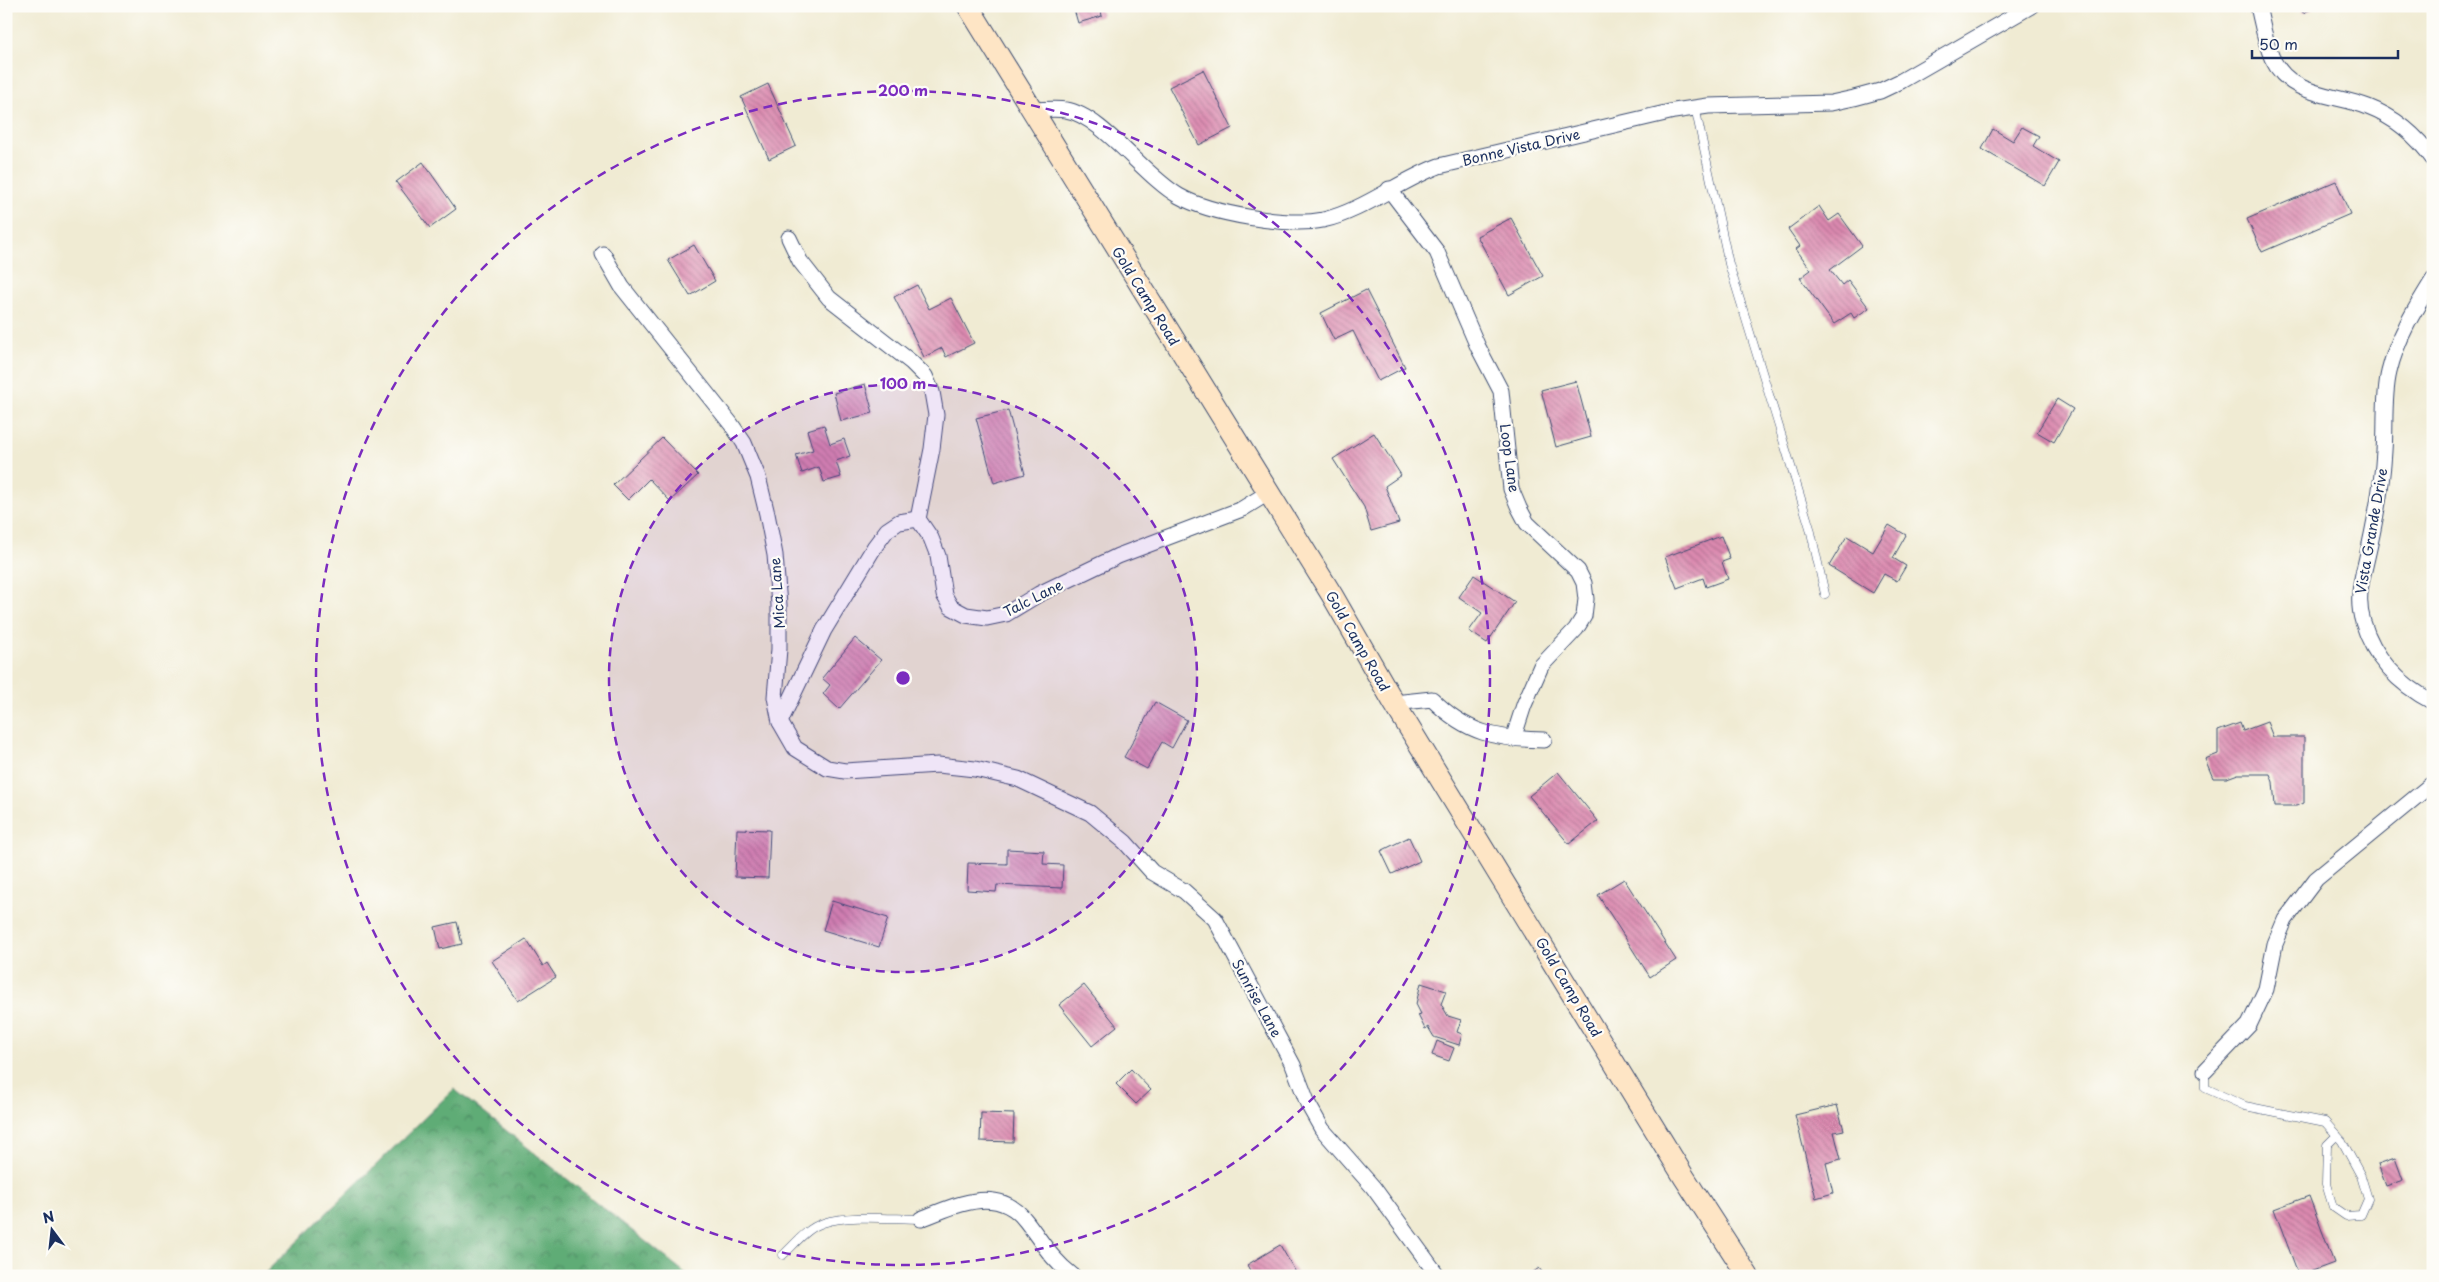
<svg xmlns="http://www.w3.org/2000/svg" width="2439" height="1282" font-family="'Playpen Sans',sans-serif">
<defs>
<pattern id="forest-crowns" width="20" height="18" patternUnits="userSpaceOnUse" patternTransform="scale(1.25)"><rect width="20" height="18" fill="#5fac76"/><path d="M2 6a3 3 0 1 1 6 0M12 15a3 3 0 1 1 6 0" fill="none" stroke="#4e8c64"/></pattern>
<pattern id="building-back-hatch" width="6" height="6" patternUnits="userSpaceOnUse" patternTransform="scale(1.25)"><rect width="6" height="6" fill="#db89af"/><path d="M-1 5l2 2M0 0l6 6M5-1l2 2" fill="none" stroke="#b17092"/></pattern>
</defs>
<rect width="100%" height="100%" fill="#fdfcf7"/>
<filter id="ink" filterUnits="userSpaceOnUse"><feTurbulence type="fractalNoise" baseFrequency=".02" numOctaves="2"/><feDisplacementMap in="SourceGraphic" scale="10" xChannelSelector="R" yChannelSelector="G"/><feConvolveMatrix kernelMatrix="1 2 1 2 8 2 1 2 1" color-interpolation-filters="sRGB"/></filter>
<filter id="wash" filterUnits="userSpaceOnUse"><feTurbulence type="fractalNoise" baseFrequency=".0096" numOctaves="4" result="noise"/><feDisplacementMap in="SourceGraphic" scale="20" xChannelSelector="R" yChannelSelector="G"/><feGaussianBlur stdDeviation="1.12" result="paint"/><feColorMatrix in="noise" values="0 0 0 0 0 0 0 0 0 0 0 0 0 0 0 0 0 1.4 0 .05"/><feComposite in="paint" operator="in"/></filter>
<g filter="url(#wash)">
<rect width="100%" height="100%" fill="#f0ebd3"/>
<!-- forest -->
<polygon fill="url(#forest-crowns)" stroke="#3d6e6a" points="454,1089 689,1276 262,1276"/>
<g id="blocks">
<!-- building -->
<g fill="url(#building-back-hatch)">
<polygon points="1073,6 1100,6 1102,16 1078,23"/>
<polygon points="2300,6 2317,6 2303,13"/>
<polygon points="1203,70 1232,128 1199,145 1169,87"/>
<polygon points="768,84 796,146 769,159 741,97"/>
<polygon points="2022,127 2039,136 2033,146 2059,162 2045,186 1982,149 1993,129 2013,141"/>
<polygon points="423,162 456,209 430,228 396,182"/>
<polygon points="2336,181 2350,214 2262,252 2247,219"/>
<polygon points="1819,206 1829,221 1839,214 1862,246 1830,270 1842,285 1848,280 1869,308 1854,318 1851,313 1834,324 1800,278 1811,270 1796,249 1800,246 1788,229"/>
<polygon points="1511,218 1543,276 1509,295 1477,236"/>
<polygon points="694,245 715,281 690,296 668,260"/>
<polygon points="917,285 929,309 951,298 974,343 946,357 942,348 924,357 894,297"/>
<polygon points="1366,290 1405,367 1378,381 1353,331 1334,340 1321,313"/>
<polygon points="1576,381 1591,437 1556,447 1541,390"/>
<polygon points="865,384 873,413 841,421 834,393"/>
<polygon points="2057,399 2073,409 2054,442 2037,432"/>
<polygon points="1008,410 1025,474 994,483 976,418"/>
<polygon points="824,425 830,444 844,439 850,456 836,461 841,477 824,482 819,467 802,473 796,455 813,450 807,430"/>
<polygon points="1374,433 1401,475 1385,486 1399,523 1371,531 1364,507 1333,459"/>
<polygon points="662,438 698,475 670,501 649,479 628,500 613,485"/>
<polygon points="1889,525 1906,535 1893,558 1906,566 1897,581 1884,574 1873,593 1829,566 1847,536 1873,552"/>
<polygon points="1721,536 1730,559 1722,562 1728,579 1706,587 1703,578 1677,588 1665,557"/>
<polygon points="1474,575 1515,602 1487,643 1469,631 1482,613 1459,597"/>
<polygon points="855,638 881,660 839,709 823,694 830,685 822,678"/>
<polygon points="1155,702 1187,720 1172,748 1162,742 1147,769 1124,757"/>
<polygon points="2267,722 2273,737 2304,737 2304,803 2297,806 2275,806 2273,782 2270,774 2238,774 2227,778 2213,778 2205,759 2218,754 2218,731 2240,723 2243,731"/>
<polygon points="1558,772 1598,821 1569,844 1529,796"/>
<polygon points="737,829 770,830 768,878 735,877"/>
<polygon points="1409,837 1420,861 1392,874 1381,851"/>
<polygon points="1007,849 1044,851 1043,864 1063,865 1062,888 997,885 996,892 967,890 968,863 1007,864"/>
<polygon points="1624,879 1676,960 1650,977 1598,895"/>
<polygon points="832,901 888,918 879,947 823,930"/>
<polygon points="457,922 462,944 440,949 435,927"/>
<polygon points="2433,938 2433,958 2427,953"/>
<polygon points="526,939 543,966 547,963 556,977 518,1001 492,961"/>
<polygon points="1421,983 1446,991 1441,1004 1448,1016 1461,1020 1457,1032 1462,1034 1459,1045 1434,1037 1428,1027 1425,1029 1418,1015 1421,1014 1416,1004"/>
<polygon points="1084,985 1117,1026 1092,1046 1059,1005"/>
<polygon points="1437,1041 1454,1048 1449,1061 1432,1055"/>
<polygon points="1131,1069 1151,1090 1136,1104 1116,1084"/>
<polygon points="1837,1105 1844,1130 1834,1132 1841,1159 1826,1163 1833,1193 1816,1198 1795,1115"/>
<polygon points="981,1113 1014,1114 1013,1142 980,1141"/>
<polygon points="2395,1158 2403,1180 2386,1186 2378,1164"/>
<polygon points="2309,1196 2334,1263 2299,1276 2274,1209"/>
<polygon points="1280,1245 1298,1276 1253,1276 1247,1265"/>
<polygon points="1539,1268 1545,1276 1528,1276"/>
</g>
</g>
</g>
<g filter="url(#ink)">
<use href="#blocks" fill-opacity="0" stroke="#3b4b70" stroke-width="1"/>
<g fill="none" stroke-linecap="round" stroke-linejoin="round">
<defs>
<g id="lane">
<polyline points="1695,107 1729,264 1810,528 1825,594"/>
<polyline points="2205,1071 2205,1088 2245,1106 2325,1122 2342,1141 2361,1176 2368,1199 2361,1215 2346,1216 2333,1207 2326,1184 2327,1145 2337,1135"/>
<path d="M783,1255c12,-11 24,-27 40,-32 27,-9 69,-4 98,-4"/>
</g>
<g id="street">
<path d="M2258,6c4,17 7,36 14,52 19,40 61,35 96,49 26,10 49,29 65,52"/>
<path d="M1032,110c11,0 23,-2 34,0 35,5 79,67 113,86 32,18 109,31 144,24 38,-8 78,-40 116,-54l235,-55 34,-5 123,-3 23,-5 26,-7 21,-10 130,-75"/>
<polyline points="1389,189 1437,252 1478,347 1501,391 1511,489 1519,508 1527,523 1578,571 1584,583 1586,599 1584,616 1576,629 1541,666 1524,705 1513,739"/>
<polyline points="789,238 800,261 829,298 911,362 925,376 932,392 936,415 932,449 918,519"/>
<polyline points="603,254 622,287 731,424 744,443 758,477 767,514 775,555 779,605 779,649 775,697 780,722 795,748 827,768 845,771 938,765 975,769 1018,779 1090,813 1125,842 1152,872 1184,891 1215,919 1293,1065 1308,1104 1322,1129 1373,1187 1438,1276"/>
<path d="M2433,280c-18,29 -36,58 -44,92 -6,25 -3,53 -5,79 -2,39 -10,77 -19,115 -5,19 -8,37 -2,56 11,37 37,63 70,80"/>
<polyline points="918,519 931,538 938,556 944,595 951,607 966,615 987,618 1006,614 1039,594 1118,556 1242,509 1268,493"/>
<path d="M1394,703l38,-4c35,35 64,40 112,41"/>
<polyline points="780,722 824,630 875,546 887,530 899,522 918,519"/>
<polyline points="2205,1071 2249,1025 2266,989 2275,944 2285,920 2316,879 2433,783"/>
<path d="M921,1219c35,-14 77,-35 105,2 17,22 24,37 47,55"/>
</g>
<polyline id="secondary" points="968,6 1332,595 1394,703 1684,1177 1748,1276"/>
</defs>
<!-- lane casing -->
<use href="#lane" stroke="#3b4b70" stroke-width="9"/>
<!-- street casing -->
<use href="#street" stroke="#3b4b70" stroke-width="17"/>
<!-- secondary casing -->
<use href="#secondary" stroke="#3b4b70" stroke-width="23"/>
<!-- lane -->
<use href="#lane" stroke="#fff" stroke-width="8"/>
<!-- street -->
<use href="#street" stroke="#fff" stroke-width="15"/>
<!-- secondary -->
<use href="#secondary" stroke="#fee5c5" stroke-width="21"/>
</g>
</g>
<!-- distance rings -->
<circle cx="903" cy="678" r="294" fill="#7b2cbf" fill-opacity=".12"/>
<g fill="none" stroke="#7b2cbf" stroke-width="2.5" stroke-dasharray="9 6">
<circle cx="903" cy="678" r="294"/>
<circle cx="903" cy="678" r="587"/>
</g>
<g text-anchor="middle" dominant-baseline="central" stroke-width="4.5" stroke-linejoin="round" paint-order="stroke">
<!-- street labels -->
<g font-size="14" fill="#1b2f5e" stroke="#fdfcf7">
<text transform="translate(1521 147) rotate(-13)">Bonne Vista Drive</text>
<text transform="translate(1146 296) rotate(58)">Gold Camp Road</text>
<text transform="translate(1510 458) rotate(82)">Loop Lane</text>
<text transform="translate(2371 531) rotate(-80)">Vista Grande Drive</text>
<text transform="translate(777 593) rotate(-94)">Mica Lane</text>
<text transform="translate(1033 598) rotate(-27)">Talc Lane</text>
<text transform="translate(1358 641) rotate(60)">Gold Camp Road</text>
<text transform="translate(1569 987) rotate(59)">Gold Camp Road</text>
<text transform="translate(1257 998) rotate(61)">Sunrise Lane</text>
</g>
</g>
<circle cx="903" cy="678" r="8" fill="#7b2cbf" stroke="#fdfcf7" stroke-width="2.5"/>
<g font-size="15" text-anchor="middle" font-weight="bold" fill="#7b2cbf" stroke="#fdfcf7" stroke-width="4.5" stroke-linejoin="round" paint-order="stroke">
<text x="903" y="96">200 m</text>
<text x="903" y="389">100 m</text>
</g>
<!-- margin -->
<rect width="2439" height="1282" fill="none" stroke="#fdfcf7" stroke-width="25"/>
<!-- north arrow -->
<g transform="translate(52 1230) rotate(345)" stroke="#fdfcf7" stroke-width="4" paint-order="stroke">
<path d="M0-4L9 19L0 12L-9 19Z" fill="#1b2f5e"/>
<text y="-8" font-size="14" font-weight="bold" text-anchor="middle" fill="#1b2f5e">N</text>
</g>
<!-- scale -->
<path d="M2252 50v8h146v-8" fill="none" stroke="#1b2f5e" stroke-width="2.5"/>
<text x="2259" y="50" font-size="15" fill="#1b2f5e" stroke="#fdfcf7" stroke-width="4" paint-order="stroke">50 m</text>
</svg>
